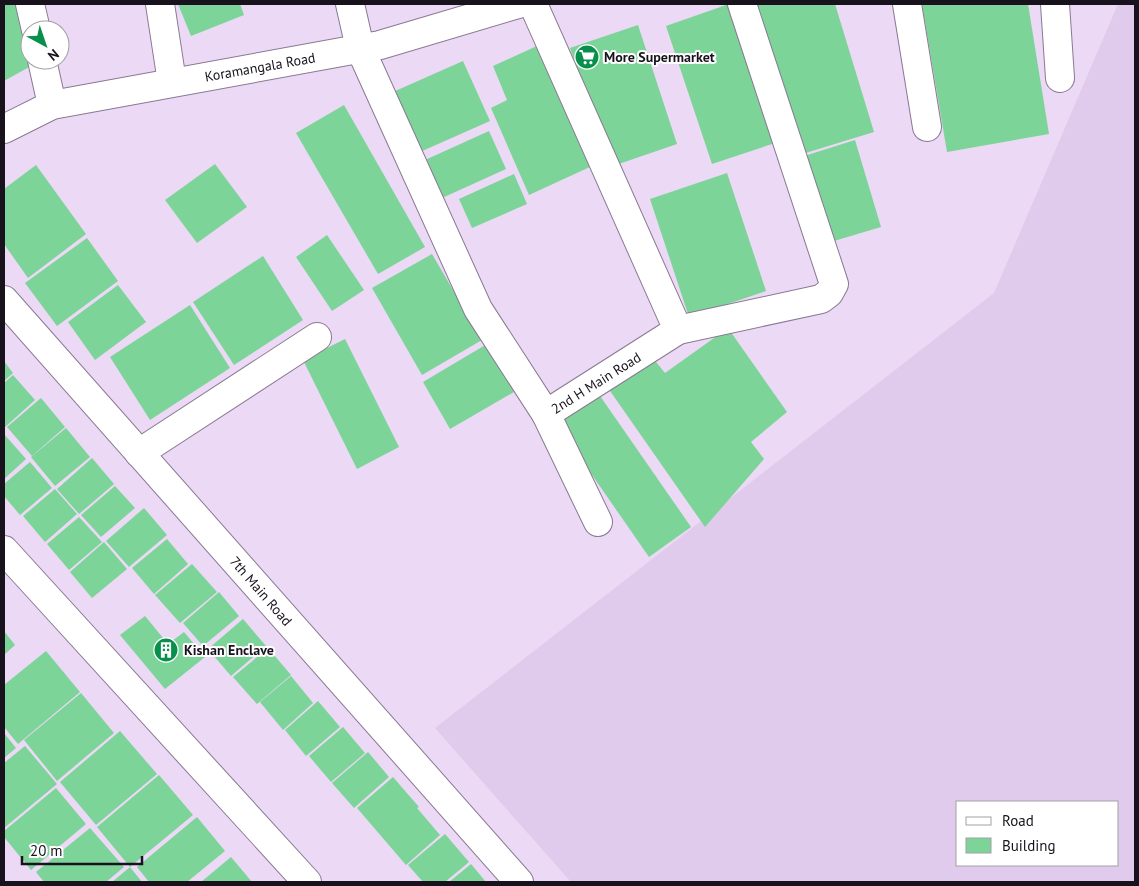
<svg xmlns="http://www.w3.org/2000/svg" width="1139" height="886" font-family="'PT Sans',sans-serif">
<rect width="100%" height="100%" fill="#ebd9f5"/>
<!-- built -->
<path fill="#e0cbec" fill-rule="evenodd" d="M1118,4h17v878h-564l-136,-154 559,-435zM958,802h160v63h-160z"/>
<!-- building -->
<g fill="#7dd499">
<polygon points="4,4 16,4 31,66 4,81"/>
<polygon points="178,4 240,4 244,15 191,36"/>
<polygon points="729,4 775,143 712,164 666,26"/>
<polygon points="754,4 835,4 874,132 799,155"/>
<polygon points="922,4 1028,4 1049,134 947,152"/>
<polygon points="638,25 677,144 610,167 570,48"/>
<polygon points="539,45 592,166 529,195 491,108 507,100 493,66"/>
<polygon points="463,61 490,121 420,152 393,92"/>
<polygon points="344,105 425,247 378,274 296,133"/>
<polygon points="489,131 506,169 442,198 425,160"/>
<polygon points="855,140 881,227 824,244 798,158"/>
<polygon points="215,164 247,207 197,243 165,200"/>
<polygon points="36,165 86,234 28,278 4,244 4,189"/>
<polygon points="727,173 766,291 689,317 650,199"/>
<polygon points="514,174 527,204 472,228 459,199"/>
<polygon points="327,235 364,290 332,311 296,257"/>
<polygon points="87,238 118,281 57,326 25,283"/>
<polygon points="432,254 482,340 422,375 372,288"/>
<polygon points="263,256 303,320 234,365 193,302"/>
<polygon points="118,285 146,322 95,360 68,322"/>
<polygon points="190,305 230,368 150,420 110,357"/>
<polygon points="728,328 787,412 751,442 764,459 705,527 608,388 652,357 665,373"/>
<polygon points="345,339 399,447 357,469 303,360"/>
<polygon points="487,344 514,392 450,429 423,382"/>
<polygon points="4,361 13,373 4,381"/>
<polygon points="13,375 35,400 4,428 4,383"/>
<polygon points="598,393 691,527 649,557 556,423"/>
<polygon points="41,398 65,427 32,456 7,427"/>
<polygon points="66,428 90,457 55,486 31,457"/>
<polygon points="4,434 26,459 4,479"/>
<polygon points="92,458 114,484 79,514 57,489"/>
<polygon points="30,462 52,488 20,515 4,496 4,484"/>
<polygon points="115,486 135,508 101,537 81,515"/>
<polygon points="55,489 77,514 45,542 23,516"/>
<polygon points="144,508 167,535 129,567 106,541"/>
<polygon points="79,517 102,542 69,570 47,544"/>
<polygon points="167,539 188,564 154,594 132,568"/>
<polygon points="104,542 127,569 92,598 70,572"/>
<polygon points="192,564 217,592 180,623 155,595"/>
<polygon points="219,592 239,616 203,646 183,623"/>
<polygon points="145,616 168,644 184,632 205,657 165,689 120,635"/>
<polygon points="243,619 266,646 231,676 208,649"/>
<polygon points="4,631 15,645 4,655"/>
<polygon points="268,648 291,675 257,704 233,677"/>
<polygon points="46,651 80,692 18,744 4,727 4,685"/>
<polygon points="291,676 313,703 283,730 260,702"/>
<polygon points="81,693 114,733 57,781 24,740"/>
<polygon points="318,701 340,727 306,756 285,730"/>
<polygon points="343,727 365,753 331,782 309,756"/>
<polygon points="120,731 157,774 96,825 60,782"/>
<polygon points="4,733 16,748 4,758"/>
<polygon points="25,746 57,784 4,828 4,763"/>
<polygon points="368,752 389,777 354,808 332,783"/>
<polygon points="159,775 193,815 130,867 97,827"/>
<polygon points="393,777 419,807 417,808 440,835 406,865 357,808"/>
<polygon points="56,788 86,824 31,870 4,837 4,831"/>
<polygon points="197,817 225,851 187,882 149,882 137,867"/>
<polygon points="90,828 124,867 106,882 44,882 36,872"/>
<polygon points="445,834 469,862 445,882 423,882 408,865"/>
<polygon points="231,857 252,882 201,882"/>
<polygon points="471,864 486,882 449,882"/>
<polygon points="130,867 142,882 112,882"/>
</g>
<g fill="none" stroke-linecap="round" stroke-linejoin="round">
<defs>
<g id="minor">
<polyline points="30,4 36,30"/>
<polyline points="160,4 172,82"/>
<polyline points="350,4 360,48 478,309 546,414 678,330 533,4"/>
<polyline points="907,4 927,127"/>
<polyline points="1055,4 1060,78"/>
<polyline points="42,60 52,105"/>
<polyline points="4,129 52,105 380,45 518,4"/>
<polyline points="4,300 519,882"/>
<polyline points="678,330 821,299 829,293 834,284 742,4"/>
<polyline points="546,414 598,522"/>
<polyline points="139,453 317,337"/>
<polyline points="4,550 307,882"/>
</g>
</defs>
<!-- minor casing -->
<use href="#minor" stroke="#897991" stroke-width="30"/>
<!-- minor -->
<use href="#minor" stroke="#fff" stroke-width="28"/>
</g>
<!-- icons -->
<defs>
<symbol id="supermarket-disc" viewBox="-11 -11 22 22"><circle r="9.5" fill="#098f4c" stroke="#fff"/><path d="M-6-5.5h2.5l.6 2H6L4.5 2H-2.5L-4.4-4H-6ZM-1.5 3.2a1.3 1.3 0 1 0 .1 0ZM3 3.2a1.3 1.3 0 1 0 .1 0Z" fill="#fff"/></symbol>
<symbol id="building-disc" viewBox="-11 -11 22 22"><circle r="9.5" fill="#098f4c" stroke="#fff"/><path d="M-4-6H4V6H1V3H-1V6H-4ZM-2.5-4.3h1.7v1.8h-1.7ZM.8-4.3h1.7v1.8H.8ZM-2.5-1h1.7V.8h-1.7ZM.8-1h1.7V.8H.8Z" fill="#fff"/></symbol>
</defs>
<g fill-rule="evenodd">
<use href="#supermarket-disc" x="573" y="43" width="28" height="28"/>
<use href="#building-disc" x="152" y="636" width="28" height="28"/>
</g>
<g text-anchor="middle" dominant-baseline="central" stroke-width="4" stroke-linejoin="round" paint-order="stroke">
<!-- poi labels -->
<g font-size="14" font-weight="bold" fill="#18121c" stroke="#fff" text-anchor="start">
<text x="604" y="57">More Supermarket</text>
<text x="184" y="650">Kishan Enclave</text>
</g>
<!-- street labels -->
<g font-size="14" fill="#18121c" stroke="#fff">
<text transform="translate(260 67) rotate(-10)">Koramangala Road</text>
<text transform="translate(596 383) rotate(-32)">2nd H Main Road</text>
<text transform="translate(261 591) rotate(49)">7th Main Road</text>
</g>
</g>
<!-- border -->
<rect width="1139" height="886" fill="none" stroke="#18121c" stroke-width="10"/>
<!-- legend -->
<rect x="956" y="801" width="162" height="65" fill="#ffffff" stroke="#a3a0a4"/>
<rect x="966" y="817" width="25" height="8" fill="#ffffff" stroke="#a3a0a4"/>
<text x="1002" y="826" font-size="15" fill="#18121c">Road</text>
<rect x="966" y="838" width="25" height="15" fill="#7dd499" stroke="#a3a0a4"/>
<text x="1002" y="851" font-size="15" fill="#18121c">Building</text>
<!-- north arrow -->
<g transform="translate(45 45) rotate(140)"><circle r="24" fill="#ffffff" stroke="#a3a0a4"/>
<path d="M0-4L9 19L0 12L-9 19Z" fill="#098f4c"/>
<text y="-8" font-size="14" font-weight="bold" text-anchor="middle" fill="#18121c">N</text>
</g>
<!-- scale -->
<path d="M22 856v8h120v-8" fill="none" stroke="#18121c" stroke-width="2.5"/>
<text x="30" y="856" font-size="15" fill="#18121c" stroke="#ffffff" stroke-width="4" paint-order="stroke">20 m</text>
</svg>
